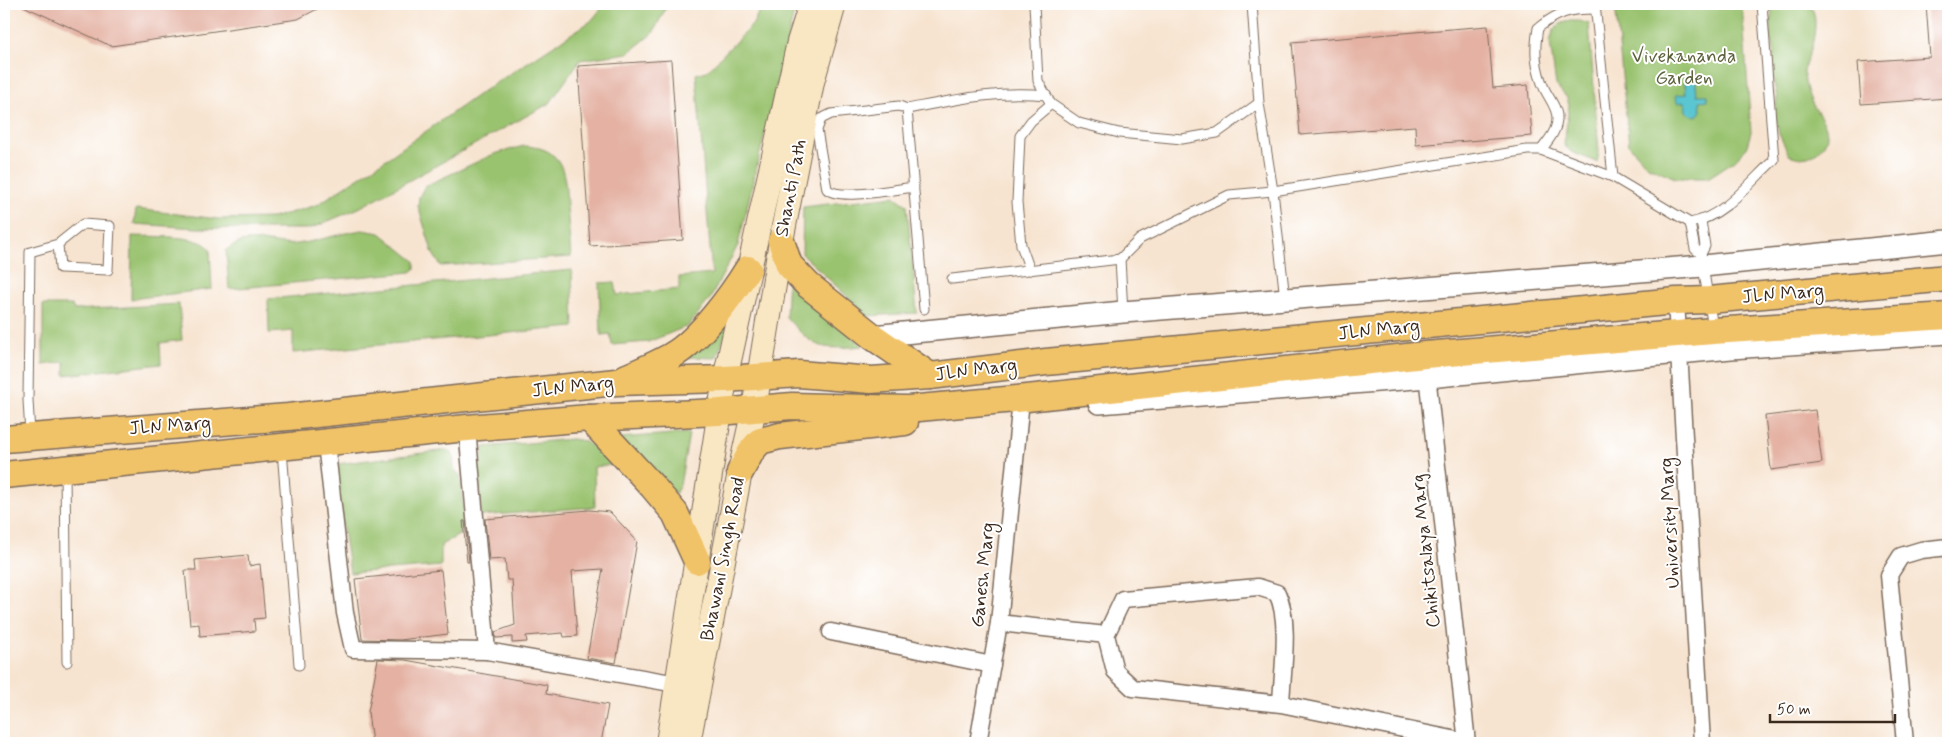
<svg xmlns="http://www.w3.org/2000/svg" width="1952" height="747" font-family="Mynerve,sans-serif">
<rect width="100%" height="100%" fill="#fff"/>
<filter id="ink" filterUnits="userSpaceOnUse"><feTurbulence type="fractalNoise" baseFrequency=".02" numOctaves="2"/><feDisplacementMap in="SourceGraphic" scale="10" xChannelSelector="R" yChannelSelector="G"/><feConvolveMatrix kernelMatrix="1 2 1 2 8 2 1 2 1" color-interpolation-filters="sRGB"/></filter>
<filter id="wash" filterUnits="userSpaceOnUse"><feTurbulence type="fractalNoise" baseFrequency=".0096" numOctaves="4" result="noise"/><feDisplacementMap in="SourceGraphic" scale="20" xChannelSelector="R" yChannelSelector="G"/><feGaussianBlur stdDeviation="1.12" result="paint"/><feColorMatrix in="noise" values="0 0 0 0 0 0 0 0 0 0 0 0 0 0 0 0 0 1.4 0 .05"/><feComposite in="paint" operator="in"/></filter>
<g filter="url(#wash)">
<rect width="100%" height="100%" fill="#f7e4d0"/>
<!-- green -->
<g fill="#9ac370" stroke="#6a7647">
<polygon points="605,4 668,4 653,33 628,53 580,60 550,103 359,208 317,226 307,229 249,229 196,228 134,224 136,209 218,219 272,218 317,205 388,158 479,94 591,21"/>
<polygon points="762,4 796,4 738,245 710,299 688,326 648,342 612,345 610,334 601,335 599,283 615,282 617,295 679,289 679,277 712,274 696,74 707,71 753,24"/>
<polygon points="1615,4 1742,4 1751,132 1746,149 1734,161 1708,178 1675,178 1648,166 1629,145"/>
<path d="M1775,4h35c8,12 5,31 1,45 -2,7 -6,14 -7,22 0,10 3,21 7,30 8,17 28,33 6,51 -9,7 -17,7 -28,3l-10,-21 -4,-19 2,-17 -5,-25 2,-23 -4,-14 2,-29z"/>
<polygon points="1569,21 1580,21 1589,24 1599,152 1597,162 1571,152 1564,145 1569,105 1567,98 1556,85 1550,43 1553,31 1560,24"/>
<path d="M524,146c41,1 41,28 43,60 1,17 3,34 4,51l-130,9 -8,-12 -15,-48 1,-9 6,-11 69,-32z"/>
<polygon points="894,196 907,205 917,313 868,316 802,254 803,207"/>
<path d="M362,230l18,3 35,28v8l-4,3 -182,17 -3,-39c6,-4 13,-8 21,-9 17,-2 33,5 50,3 22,-3 43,-11 65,-14z"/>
<path d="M132,236c18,1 69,-2 78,13l2,40 -81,10z"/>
<polygon points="572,270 574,327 293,353 293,331 269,333 268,299"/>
<path d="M788,276l21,24 54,46c-44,4 -47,4 -77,-29z"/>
<polygon points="179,304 182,340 160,343 161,364 65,375 65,362 43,365 43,305 72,305 74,310"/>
<polygon points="737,306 716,358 683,357"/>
<polygon points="686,433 689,434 680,485 675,494 618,438"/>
<polygon points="572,439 584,441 619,464 594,467 595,507 481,516 479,470 484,447"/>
<polygon points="447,450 453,455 454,470 460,475 464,516 459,535 441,545 441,566 350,573 333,469 337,464"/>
</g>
<!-- water -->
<polygon fill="#5ac6d1" stroke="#4a7878" points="1695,74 1697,95 1708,95 1708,100 1700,101 1701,111 1697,116 1691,115 1686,111 1685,102 1677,103 1676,95 1686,94 1684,75"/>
<g id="blocks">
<!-- building -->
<g fill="#e4b1a2">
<polygon points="19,4 327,4 298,19 111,46"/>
<polygon points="1926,4 1948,4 1948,98 1861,104 1858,62 1930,57"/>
<polygon points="1488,26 1493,88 1528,85 1532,136 1416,145 1415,126 1300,135 1292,42"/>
<polygon points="671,60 683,240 590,246 578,66"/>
<polygon points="1815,410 1822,463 1771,470 1765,416"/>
<polygon points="589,510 610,512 637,541 616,663 587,658 603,569 572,571 577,636 564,637 563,633 526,636 527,642 512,643 512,637 496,638 495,632 515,625 512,580 507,580 505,559 489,560 485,519"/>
<polygon points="463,521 465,521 469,562 467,562"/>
<polygon points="248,555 249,566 260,564 265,618 254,619 255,631 200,636 199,624 190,625 185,570 196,570 195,560"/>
<polygon points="441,570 448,634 400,640 362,639 355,579"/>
<polygon points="378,659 405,660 547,685 546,694 608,705 601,743 372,743 368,712"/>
</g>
</g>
</g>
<g filter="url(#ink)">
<use href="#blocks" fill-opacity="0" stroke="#7d6b5c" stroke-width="1"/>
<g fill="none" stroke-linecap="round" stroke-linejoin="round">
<defs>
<g id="service">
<polyline points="1034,4 1038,81 1051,104 1079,123 1119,133 1182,139 1217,133 1259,103"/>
<polyline points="1252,4 1259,103 1273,191 1285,299"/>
<polyline points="1595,4 1613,177"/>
<path d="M907,109c47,-9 91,-19 139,-14"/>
<path d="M1541,150c7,-9 16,-19 16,-31 1,-10 -8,-21 -12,-29 -10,-21 -11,-40 -7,-62 20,-16 32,-19 57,-19"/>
<path d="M914,187c-18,2 -76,14 -87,2l-10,-59 4,-11 10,-5 68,-8 8,3 17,200"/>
<polyline points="1701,221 1705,246 1701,254 1713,328"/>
<polyline points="1690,223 1695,249 1701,254"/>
<polyline points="1120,259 1123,312"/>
<polyline points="1030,270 1021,245 1017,202 1020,136 1031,121 1051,104"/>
<path d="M952,279l168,-20 20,-20 89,-44 44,-4 254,-41h14l72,27 77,46c34,-6 59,-40 84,-63l-12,-156"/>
<polyline points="30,434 28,400 30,252 58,244 83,224 110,226 108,270 60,268 58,244"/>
<polyline points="282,450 299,665"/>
<polyline points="65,470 67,662"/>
</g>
<g id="minor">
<polyline points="1676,301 1702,743"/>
<polyline points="1426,365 1467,743"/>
<polyline points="467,428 487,651 677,684"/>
<polyline points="326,443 345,613 353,649 487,651"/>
<polyline points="999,623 1106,635"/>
<polyline points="831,632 992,665"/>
<path d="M1281,704c1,-31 10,-83 -4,-111l-19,-6 -135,12 -17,36 9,36 18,17 148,16 186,38"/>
<polyline points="978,743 999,623 1020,410"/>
<polyline points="1905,743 1889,575 1901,556 1921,550 1948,547"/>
</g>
<g id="tertiary">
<polyline points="872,336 1123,312 1703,266 1948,241"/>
<polyline points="1099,403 1428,377 1731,348 1948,333"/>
</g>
<g id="secondary">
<polyline points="668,743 725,379 799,42 811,4"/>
<polyline points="688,743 740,472 754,409 781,241 812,82 834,4"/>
</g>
<g id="primary">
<polyline points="781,241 789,265 808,285 872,336 930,376"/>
<path d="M625,378c16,-7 33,-14 48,-23 27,-16 59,-60 75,-86"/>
<polyline points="589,418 653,487 675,513 697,561"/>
<polyline points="4,439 288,417 616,382 725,379 799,374 871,380 930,376 1046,362 1676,301 1709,300 1948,278"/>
<polyline points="740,472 752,450 760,441 780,436 905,422"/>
<polyline points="4,475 467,428 589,418 719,412 792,406 908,409 1027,398 1425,355 1713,331 1948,316"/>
</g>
</defs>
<!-- service casing -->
<use href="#service" stroke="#7d6b5c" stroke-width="11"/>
<!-- minor casing -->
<use href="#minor" stroke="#7d6b5c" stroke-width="19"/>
<!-- tertiary casing -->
<use href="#tertiary" stroke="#7d6b5c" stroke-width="24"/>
<!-- secondary casing -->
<use href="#secondary" stroke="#7d6b5c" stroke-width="26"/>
<!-- primary casing -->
<use href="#primary" stroke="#7d6b5c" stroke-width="29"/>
<!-- service -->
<use href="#service" stroke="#fff" stroke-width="9"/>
<!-- minor -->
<use href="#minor" stroke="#fff" stroke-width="16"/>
<!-- tertiary -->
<use href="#tertiary" stroke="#fff" stroke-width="21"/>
<!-- secondary -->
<use href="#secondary" stroke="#f9e7c3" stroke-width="24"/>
<!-- primary -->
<use href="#primary" stroke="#f1c369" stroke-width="26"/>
</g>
</g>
<g text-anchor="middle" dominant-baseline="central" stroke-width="4" stroke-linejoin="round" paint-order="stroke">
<!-- park labels -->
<g font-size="19" fill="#5c603b" stroke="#fff">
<text x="1684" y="56">Vivekananda<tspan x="1684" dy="22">Garden</tspan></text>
</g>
<!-- street labels -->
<g font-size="19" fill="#3b2a1e" stroke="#fff">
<text transform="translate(791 188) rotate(-79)">Shanti Path</text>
<text transform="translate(1783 294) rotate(-5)">JLN Marg</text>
<text transform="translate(1379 330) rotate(-6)">JLN Marg</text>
<text transform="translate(976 370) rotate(-7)">JLN Marg</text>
<text transform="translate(573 387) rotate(-6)">JLN Marg</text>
<text transform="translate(170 426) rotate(-4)">JLN Marg</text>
<text transform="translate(1670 523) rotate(-93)">University Marg</text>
<text transform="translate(1426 551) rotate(-96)">Chikitsalaya Marg</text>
<text transform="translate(723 559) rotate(-79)">Bhawani Singh Road</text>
<text transform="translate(983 575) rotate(-84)">Ganesh Marg</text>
</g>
</g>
<!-- margin -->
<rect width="1952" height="747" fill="none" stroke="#fff" stroke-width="20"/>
<!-- scale -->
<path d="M1770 714v8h125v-8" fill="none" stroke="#3b2a1e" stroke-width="2.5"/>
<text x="1777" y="714" font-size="15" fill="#3b2a1e" stroke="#ffffff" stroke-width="4" paint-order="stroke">50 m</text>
</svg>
